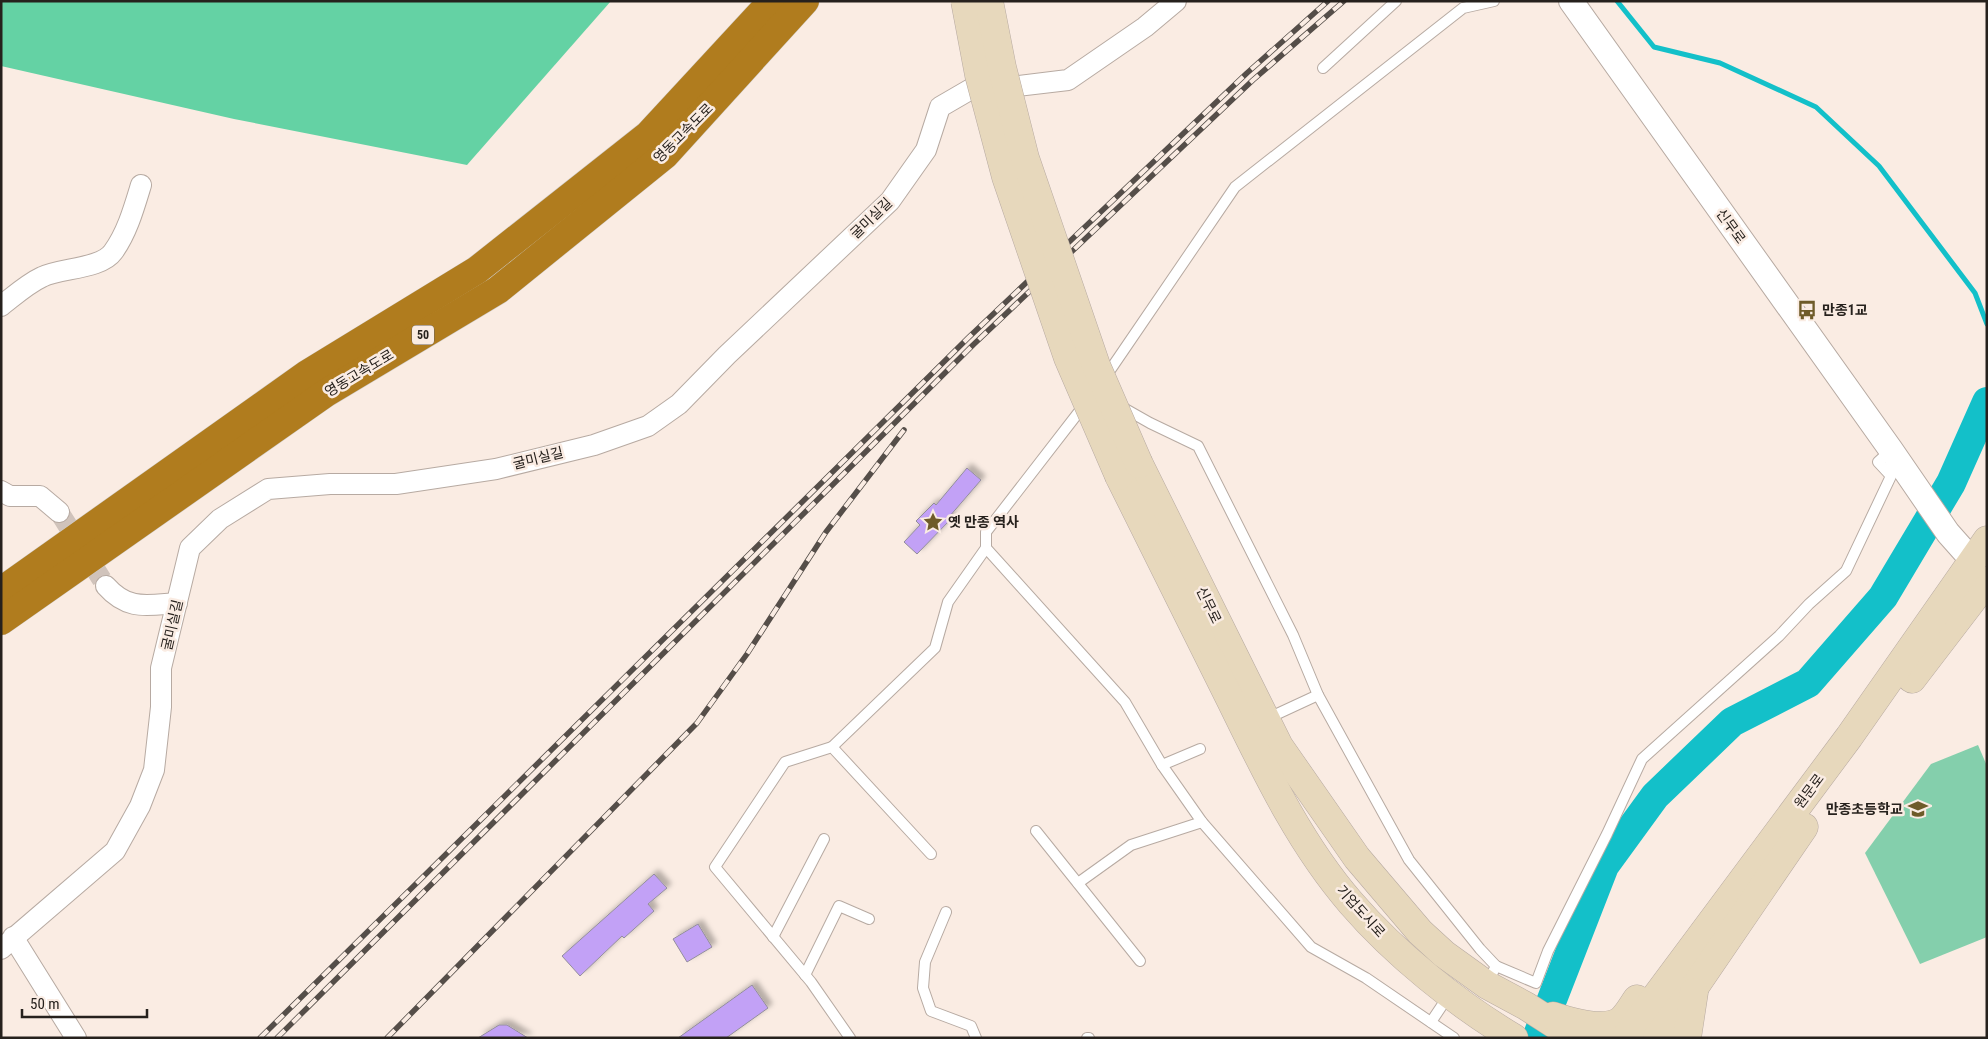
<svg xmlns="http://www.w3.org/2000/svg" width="1988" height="1039" font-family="'Roboto Condensed','Noto Sans KR',sans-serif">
<defs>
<filter id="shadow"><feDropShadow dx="4.5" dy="-4.5" stdDeviation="2.5" flood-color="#0004"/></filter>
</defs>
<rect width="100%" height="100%" fill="#faece3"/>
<!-- green -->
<polygon fill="#84cfac" points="1978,745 1987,766 1987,937 1920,964 1865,853 1931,764"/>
<!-- forest -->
<polygon fill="#64d2a4" points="1,1 611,1 467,165 234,119 1,66"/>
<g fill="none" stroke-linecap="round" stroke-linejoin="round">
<!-- stream -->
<polyline stroke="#13c0c9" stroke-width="5" points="1617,1 1654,47 1720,63 1816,107 1879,166 1975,293 1987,324"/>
<!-- river -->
<polyline stroke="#13c0c9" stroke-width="30" points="1537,1038 1604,866 1655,796 1732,722 1808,683 1883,597 1951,483 1987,402"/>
</g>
<!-- building -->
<g fill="#c2a1f6" stroke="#938e9b" filter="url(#shadow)">
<polygon points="967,468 981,480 949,517 951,519 917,554 904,542 920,525 916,521 934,503 936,505"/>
<polygon points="654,874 667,888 648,904 654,911 624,938 622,936 580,976 562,956"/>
<polygon points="698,924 712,947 687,962 673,939"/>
<polygon points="752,985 768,1008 726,1038 678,1038"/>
<polygon points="499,1025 507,1025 528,1038 478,1038"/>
</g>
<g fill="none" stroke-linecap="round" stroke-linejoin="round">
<!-- minor-tunnel -->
<polyline stroke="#d0c3bb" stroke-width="20" stroke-dasharray="20 10" stroke-linecap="butt" points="59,512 106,586"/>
<defs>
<g id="service">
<polyline points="1323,68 1396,1"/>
<polyline points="1104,379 1235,187 1463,8 1494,1"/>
<polyline points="1120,406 1150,423 1198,446 1293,635 1318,695 1409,860 1480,949 1496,966 1487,984"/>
<polyline points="986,548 1125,702 1162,765 1202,822 1311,947 1366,978 1454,1038"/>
<polyline points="1277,714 1318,695"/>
<polyline points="832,747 935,648 948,602 986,548 986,532 1085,404"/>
<polyline points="1162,765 1200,749"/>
<polyline points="1036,831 1140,961"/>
<polyline points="1078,883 1131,845 1202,822"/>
<polyline points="946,912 925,962 923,988 931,1011 971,1026 976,1038"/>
<polyline points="773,937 824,839"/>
<polyline points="1496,966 1536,983 1548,951 1607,834 1642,759 1779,636 1809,604 1846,571 1891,476 1878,462 1891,450"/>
<polyline points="805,975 839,906 869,919"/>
<polyline points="1431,1022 1449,995"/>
<polyline points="850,1038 811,982 715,867 785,762 832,747 931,854"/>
<polyline points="1087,1038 1089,1038"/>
</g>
<g id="minor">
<path d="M1,306c13,-10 26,-22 41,-29 18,-9 59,-8 71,-25 14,-19 21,-44 28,-67"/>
<polyline points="1,491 10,496 40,496 59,512"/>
<path d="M106,586c22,25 41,19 71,17"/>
<polyline points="13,937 76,1038"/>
<polyline points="1,949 115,851 140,806 154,770 161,707 161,668 190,548 220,519 268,489 330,484 396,484 496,469 594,445 648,426 679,404 727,355 890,201 926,150 940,107 971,89 1001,88 1068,80 1145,27 1176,1"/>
</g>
<polyline id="tertiary" points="1571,1 1891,450 1948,533 1972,560"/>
<g id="secondary">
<polyline points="1139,464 1279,746 1357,858 1420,932 1444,954 1487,985 1526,1006 1576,1038"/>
<path d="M1119,476c37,74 74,149 111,223 35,71 69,144 121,204 44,51 106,101 163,135"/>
<polyline points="1912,679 1987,581"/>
<path d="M1553,1016c18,6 49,16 67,5 7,-5 12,-15 17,-22"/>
<polyline points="1625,1038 1849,737 1987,540"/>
<polyline points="1657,1038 1694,988 1804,827"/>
<polyline points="1687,1038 1694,992"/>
</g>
<g id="motorway">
<polyline points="1,591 307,374 477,270 648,135 772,1"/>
<polyline points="1,621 326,393 498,290 665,155 805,1"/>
</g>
</defs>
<!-- service casing -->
<use href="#service" stroke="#b7aaa2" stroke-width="12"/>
<!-- minor casing -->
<use href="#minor" stroke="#b7aaa2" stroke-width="22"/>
<!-- tertiary casing -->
<use href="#tertiary" stroke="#b7aaa2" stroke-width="26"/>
<!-- secondary casing -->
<use href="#secondary" stroke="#b7aaa2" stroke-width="29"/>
<!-- motorway casing -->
<use href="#motorway" stroke="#cfcecd" stroke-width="29"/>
<!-- service -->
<use href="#service" stroke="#fff" stroke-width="10"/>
<!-- minor -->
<use href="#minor" stroke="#fff" stroke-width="20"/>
<!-- tertiary -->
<use href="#tertiary" stroke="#fff" stroke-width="24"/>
<!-- secondary -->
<use href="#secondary" stroke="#e7d8bc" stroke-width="28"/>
<!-- motorway -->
<use href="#motorway" stroke="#b07c1e" stroke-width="28"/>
<defs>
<g id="rail">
<polyline points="260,1038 968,338 1247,73 1328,1"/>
<polyline points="277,1038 973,345 1253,80 1344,1"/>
<polyline points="387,1038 697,723 747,654 826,532 904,430"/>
</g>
</defs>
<!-- rail casing -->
<use href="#rail" stroke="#554e49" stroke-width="5.5"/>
<!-- rail -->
<use href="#rail" stroke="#faece3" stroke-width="4" stroke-dasharray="11" stroke-linecap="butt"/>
<defs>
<g id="secondary-bridge">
<polyline points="965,1 979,75 1006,177 1068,358 1119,476"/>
<polyline points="989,1 1002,67 1025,158 1096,365 1139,464"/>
</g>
</defs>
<!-- secondary-bridge casing -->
<use href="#secondary-bridge" stroke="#b7aaa2" stroke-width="29" stroke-linecap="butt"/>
<!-- secondary-bridge -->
<use href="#secondary-bridge" stroke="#e7d8bc" stroke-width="28"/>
</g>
<!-- icons -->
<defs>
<symbol id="bus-bare" viewBox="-9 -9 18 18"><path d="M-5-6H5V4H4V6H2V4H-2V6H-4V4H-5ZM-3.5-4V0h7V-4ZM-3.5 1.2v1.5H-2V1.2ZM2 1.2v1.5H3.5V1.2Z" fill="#6e5b29" stroke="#faece3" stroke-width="2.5" paint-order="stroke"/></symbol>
<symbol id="sight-bare" viewBox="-9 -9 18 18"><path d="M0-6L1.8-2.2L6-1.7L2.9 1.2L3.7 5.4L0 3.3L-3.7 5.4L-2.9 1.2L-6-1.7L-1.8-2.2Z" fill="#6e5b29" stroke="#faece3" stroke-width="2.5" paint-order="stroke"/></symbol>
<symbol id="school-bare" viewBox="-9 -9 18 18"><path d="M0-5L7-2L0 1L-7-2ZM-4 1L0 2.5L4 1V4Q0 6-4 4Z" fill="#6e5b29" stroke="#faece3" stroke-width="2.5" paint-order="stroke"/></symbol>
</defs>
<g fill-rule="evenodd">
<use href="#bus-bare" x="1793" y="296" width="28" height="28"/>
<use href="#sight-bare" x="919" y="508" width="28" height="28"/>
<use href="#school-bare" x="1904" y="795" width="28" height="28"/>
</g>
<g text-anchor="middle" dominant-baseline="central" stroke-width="5" stroke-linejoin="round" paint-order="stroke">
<!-- shield labels -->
<rect fill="#faece3" stroke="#665e58" stroke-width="1" x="412" y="325.5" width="22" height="19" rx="4"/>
<g font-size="12" font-weight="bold" fill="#26211d">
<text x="423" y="335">50</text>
</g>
<!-- street labels -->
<g font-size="14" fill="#26211d" stroke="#faece3">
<text transform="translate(683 133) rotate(-45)">영동고속도로</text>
<text transform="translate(871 218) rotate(-44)">굴미실길</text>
<text transform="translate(1731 226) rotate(54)">신무로</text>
<text transform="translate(359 373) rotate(-31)">영동고속도로</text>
<text transform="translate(538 458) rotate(-14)">굴미실길</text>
<text transform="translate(1209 605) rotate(64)">신무로</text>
<text transform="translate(172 625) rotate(-77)">굴미실길</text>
<text transform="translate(1809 791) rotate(-53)">원문로</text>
<text transform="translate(1361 911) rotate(48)">기업도시로</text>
</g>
<!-- poi labels -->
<g font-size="14" font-weight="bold" fill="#26211d" stroke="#faece3" text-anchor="start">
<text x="1822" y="310">만종1교</text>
<text x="948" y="522">옛 만종 역사</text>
<text x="1903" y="809" text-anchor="end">만종초등학교</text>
</g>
</g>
<!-- border -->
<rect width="1988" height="1039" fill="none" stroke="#26211d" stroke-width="5"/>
<!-- scale -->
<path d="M22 1009v8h125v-8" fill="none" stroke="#26211d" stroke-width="2.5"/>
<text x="30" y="1009" font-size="15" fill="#26211d" stroke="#faece3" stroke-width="4" paint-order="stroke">50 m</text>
</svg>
